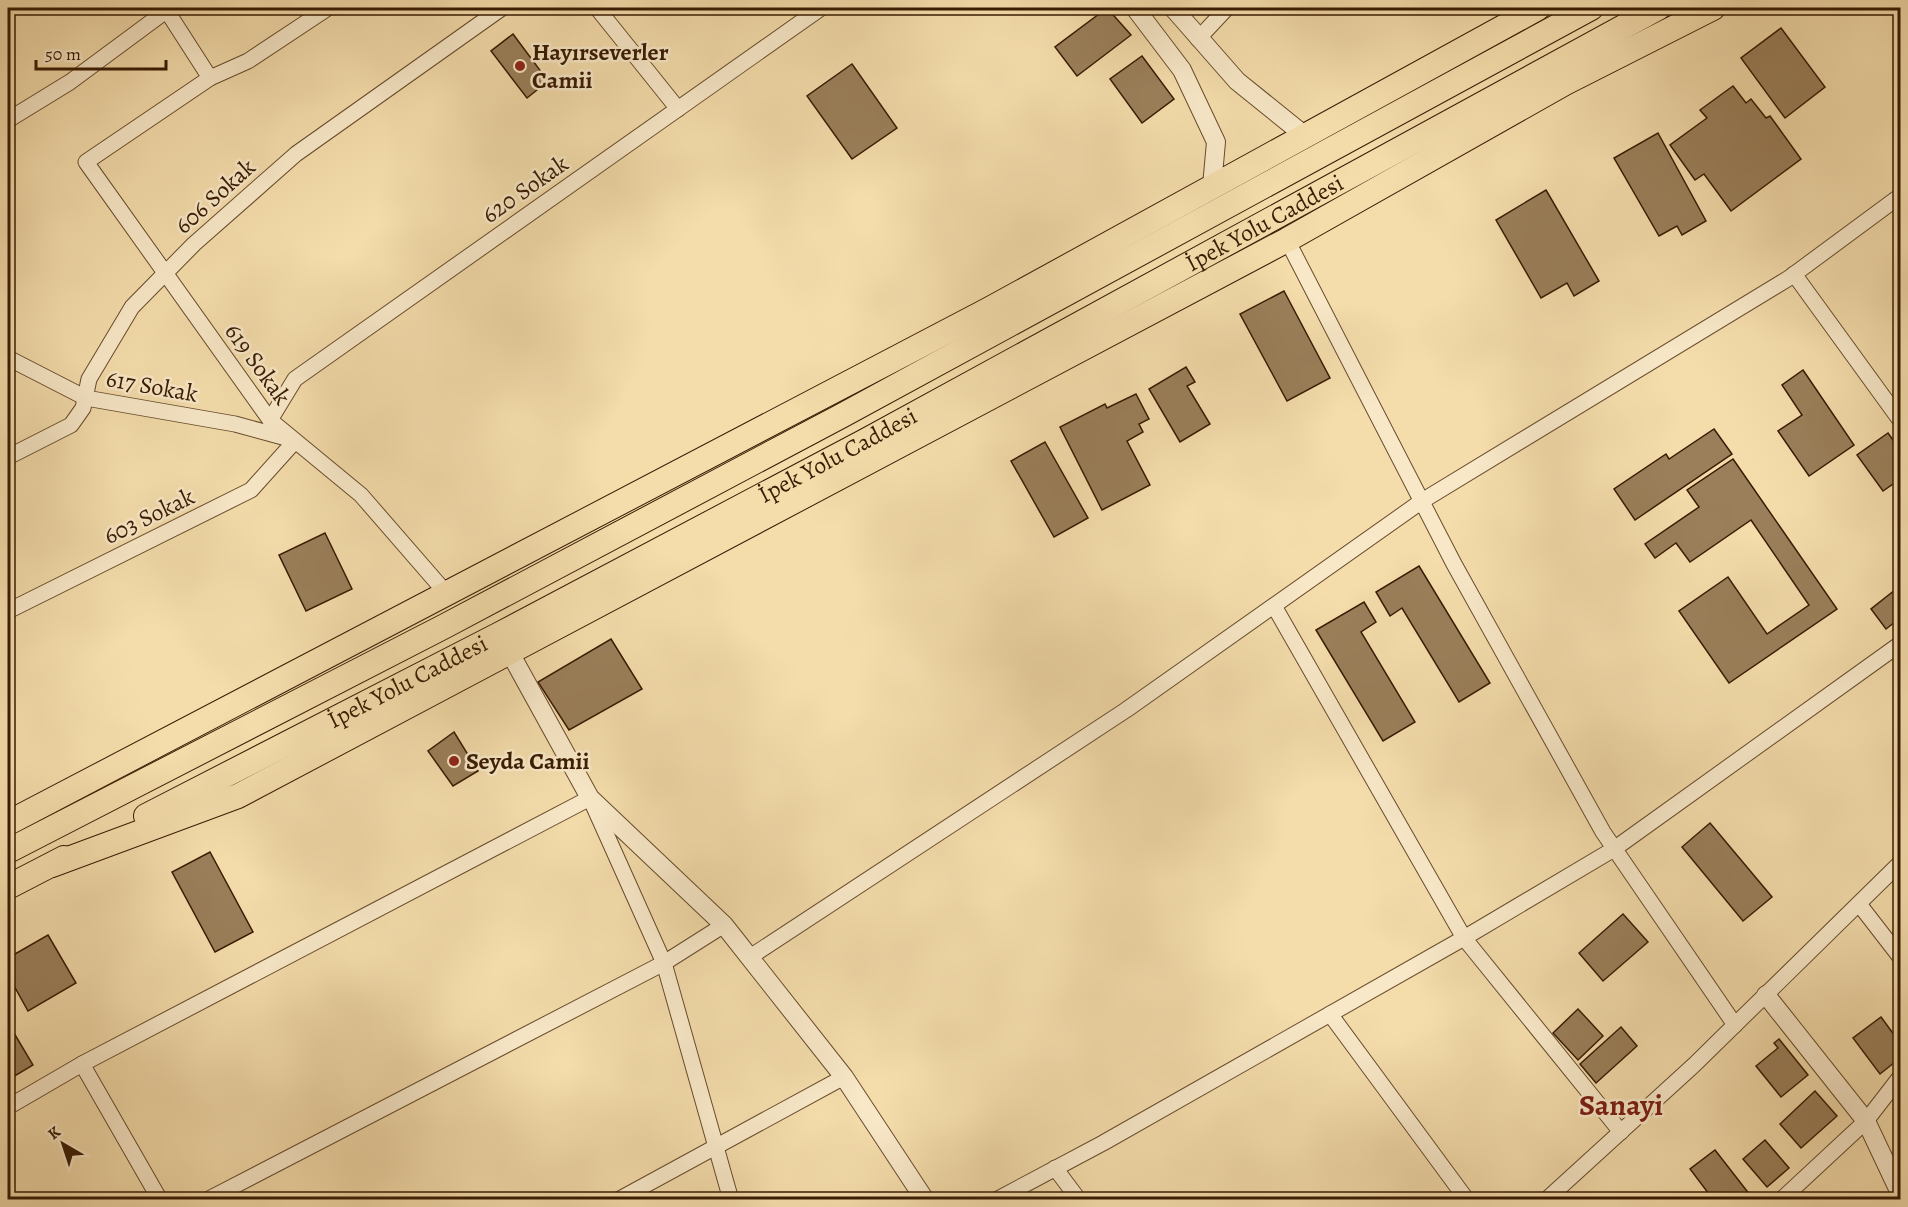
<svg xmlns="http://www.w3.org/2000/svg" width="1908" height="1207" font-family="Alegreya,serif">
<rect width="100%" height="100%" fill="#f4dcab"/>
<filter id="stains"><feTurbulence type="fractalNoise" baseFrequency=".00333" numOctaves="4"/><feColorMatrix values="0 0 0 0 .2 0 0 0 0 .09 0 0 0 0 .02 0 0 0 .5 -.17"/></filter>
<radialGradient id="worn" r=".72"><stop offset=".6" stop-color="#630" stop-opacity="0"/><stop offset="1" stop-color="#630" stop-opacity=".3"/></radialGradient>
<!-- building -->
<g fill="#9a7f5a" stroke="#381b02" stroke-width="1.5">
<polygon points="1107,8 1131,35 1077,76 1055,47"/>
<polygon points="1781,28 1825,87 1785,118 1741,58"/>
<polygon points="513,34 548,81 527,98 491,51"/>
<polygon points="1142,56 1174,99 1142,123 1110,79"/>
<polygon points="852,64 897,128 852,159 807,96"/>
<polygon points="1733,86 1746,103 1751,99 1766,118 1770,116 1801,159 1731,211 1704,174 1695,180 1670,145 1707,118 1700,110"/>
<polygon points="1658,133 1706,221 1682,235 1677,226 1659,236 1614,158"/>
<polygon points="1546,190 1599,281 1574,296 1567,283 1541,298 1496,220"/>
<polygon points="1284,291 1330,378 1287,401 1240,314"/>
<polygon points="1186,367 1195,382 1187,386 1210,424 1180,442 1149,389"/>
<polygon points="1803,370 1854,445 1809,476 1778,431 1802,415 1782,385"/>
<polygon points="1136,394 1149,419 1139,424 1143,432 1127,441 1150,485 1102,510 1060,427 1105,404 1107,408"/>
<polygon points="1714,429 1732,454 1635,520 1614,489 1666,454 1669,459"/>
<polygon points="1888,433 1900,450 1900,479 1883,491 1857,455"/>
<polygon points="1045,442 1088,518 1054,537 1011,461"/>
<polygon points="1733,459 1837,609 1729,683 1679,611 1728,577 1767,634 1809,605 1751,520 1690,562 1676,543 1655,558 1645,544 1699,507 1687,490"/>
<polygon points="325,533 352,589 306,611 279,555"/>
<polygon points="1419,566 1490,683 1459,702 1402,608 1390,616 1376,592"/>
<polygon points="1900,586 1900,618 1886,629 1871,609"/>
<polygon points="1364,602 1376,622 1361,632 1415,722 1383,741 1316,630"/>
<polygon points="611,639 642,689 569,730 538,682"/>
<polygon points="454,732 478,771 453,786 428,751"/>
<polygon points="1710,823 1772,897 1743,921 1682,847"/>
<polygon points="210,852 253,932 215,952 172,872"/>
<polygon points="1623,914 1648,942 1603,981 1579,953"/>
<polygon points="48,935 76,983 28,1011 8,975 8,958"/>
<polygon points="1578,1009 1603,1036 1578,1060 1553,1033"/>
<polygon points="1881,1017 1900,1043 1900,1058 1880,1074 1853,1038"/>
<polygon points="8,1023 33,1065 8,1080"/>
<polygon points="1621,1027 1637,1046 1596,1083 1580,1064"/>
<polygon points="1779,1039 1808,1075 1781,1097 1756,1066 1778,1048 1774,1043"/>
<polygon points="1815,1091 1837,1116 1801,1148 1780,1124"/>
<polygon points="1765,1140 1789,1168 1767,1187 1743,1159"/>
<polygon points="1715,1150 1750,1195 1744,1200 1709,1200 1712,1198 1690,1169"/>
</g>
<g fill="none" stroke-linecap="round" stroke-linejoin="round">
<defs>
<g id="minor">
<polyline points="165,8 210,78"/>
<polyline points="328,8 248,61 210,78 86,162 270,420 361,495 447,594"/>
<polyline points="597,8 678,109"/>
<polyline points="1198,39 1227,8"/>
<polyline points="8,120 70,82 170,8"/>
<polyline points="1287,240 1454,564 1603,832 1735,1025"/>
<polyline points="1794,274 1900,420"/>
<polyline points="8,358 86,398 235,424 290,439"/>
<polyline points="270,420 295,379 821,8"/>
<polyline points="8,457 71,425 83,408 89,379 132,307 194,244 296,154 502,8"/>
<polyline points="1274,606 1464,938 1621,1132"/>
<polyline points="8,611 251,490 295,441"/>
<polyline points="1859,904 1900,957"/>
<polyline points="750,957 1126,710 1422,501 1789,278 1900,196"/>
<polyline points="1330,1014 1467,1200"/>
<polyline points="82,1064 160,1200"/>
<polyline points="8,1107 82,1064 590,798 664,963 731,1200"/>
<polyline points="1055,1168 1079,1200"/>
<polyline points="207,1200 664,963 724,925"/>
<polyline points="618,1200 844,1077"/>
<polyline points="996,1200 1103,1143 1464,938 1614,849 1900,644"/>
<polyline points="1546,1200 1694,1065 1900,863"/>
<polyline points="1781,1200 1866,1121 1900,1077"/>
</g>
<g id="tertiary">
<polyline points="1135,8 1182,70 1216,142 1212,186"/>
<polyline points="1173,8 1237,81 1304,135"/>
<polyline points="509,651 590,798 724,925 844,1077 925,1200"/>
<polyline points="1766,995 1866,1121 1900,1193"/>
</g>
<g id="trunk">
<path id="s1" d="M146,816l354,-182 365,-193 793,-433"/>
<polyline points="8,823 988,310 1538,8"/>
<polyline points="8,851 445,626 843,415 1591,8"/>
<polyline points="52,865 238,796 1287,240 1565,83 1713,8"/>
<polyline points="8,887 64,858"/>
</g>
</defs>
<!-- minor casing -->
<use href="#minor" stroke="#674b2c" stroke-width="17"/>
<!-- tertiary casing -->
<use href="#tertiary" stroke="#674b2c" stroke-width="20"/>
<!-- trunk casing -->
<use href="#trunk" stroke="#381b02" stroke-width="26"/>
<!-- minor -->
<use href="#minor" stroke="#f8e8c8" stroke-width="15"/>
<!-- tertiary -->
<use href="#tertiary" stroke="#f8e8c8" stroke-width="18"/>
<!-- trunk -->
<use href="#trunk" stroke="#f4dcab" stroke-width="24"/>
</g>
<!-- markers -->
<g fill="#8f2418" stroke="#f8e8c8" stroke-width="2">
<circle cx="520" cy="66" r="6"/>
<circle cx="454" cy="761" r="6"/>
</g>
<g text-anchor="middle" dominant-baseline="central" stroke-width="5" stroke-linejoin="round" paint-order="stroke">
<!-- poi labels -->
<g font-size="24" font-weight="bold" fill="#381b02" stroke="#f8e8c8" text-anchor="start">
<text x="532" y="52">Hayırseverler<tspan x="532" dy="28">Camii</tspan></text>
<text x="466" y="761">Seyda Camii</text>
</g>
<!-- street labels -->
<g font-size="24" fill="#381b02" stroke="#f8e8c8">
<text transform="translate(525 189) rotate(-35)">620 Sokak</text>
<text transform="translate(215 196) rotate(-42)">606 Sokak</text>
<text stroke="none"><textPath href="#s1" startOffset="1266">İpek Yolu Caddesi</textPath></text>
<text transform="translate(258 364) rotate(54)">619 Sokak</text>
<text transform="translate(152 386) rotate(10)">617 Sokak</text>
<text stroke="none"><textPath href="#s1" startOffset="780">İpek Yolu Caddesi</textPath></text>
<text transform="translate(149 516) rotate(-26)">603 Sokak</text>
<text stroke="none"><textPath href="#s1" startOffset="294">İpek Yolu Caddesi</textPath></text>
</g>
<!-- district labels -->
<g font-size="30" font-weight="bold" fill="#7a1f14" stroke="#f8e8c8">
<text x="1621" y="1105">Sanayi</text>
</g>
</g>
<!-- margin -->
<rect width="1908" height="1207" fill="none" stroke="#f4dcab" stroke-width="30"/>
<rect x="9" y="9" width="1890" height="1189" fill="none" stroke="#381b02" stroke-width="3"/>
<rect x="15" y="15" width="1878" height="1177" fill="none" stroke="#381b02" stroke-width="1.5"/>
<!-- north arrow -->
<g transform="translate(63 1144) rotate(321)" stroke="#f8e8c8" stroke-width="4.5" paint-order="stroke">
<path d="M0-4.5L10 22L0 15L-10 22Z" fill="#381b02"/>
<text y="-9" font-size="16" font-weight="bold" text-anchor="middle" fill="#381b02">K</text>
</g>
<!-- scale -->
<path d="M36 60v9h130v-9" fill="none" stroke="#381b02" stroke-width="3"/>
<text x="45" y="60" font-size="18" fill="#381b02" stroke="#f8e8c8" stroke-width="4.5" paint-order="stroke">50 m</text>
<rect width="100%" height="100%" filter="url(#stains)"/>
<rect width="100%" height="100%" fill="url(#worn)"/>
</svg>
